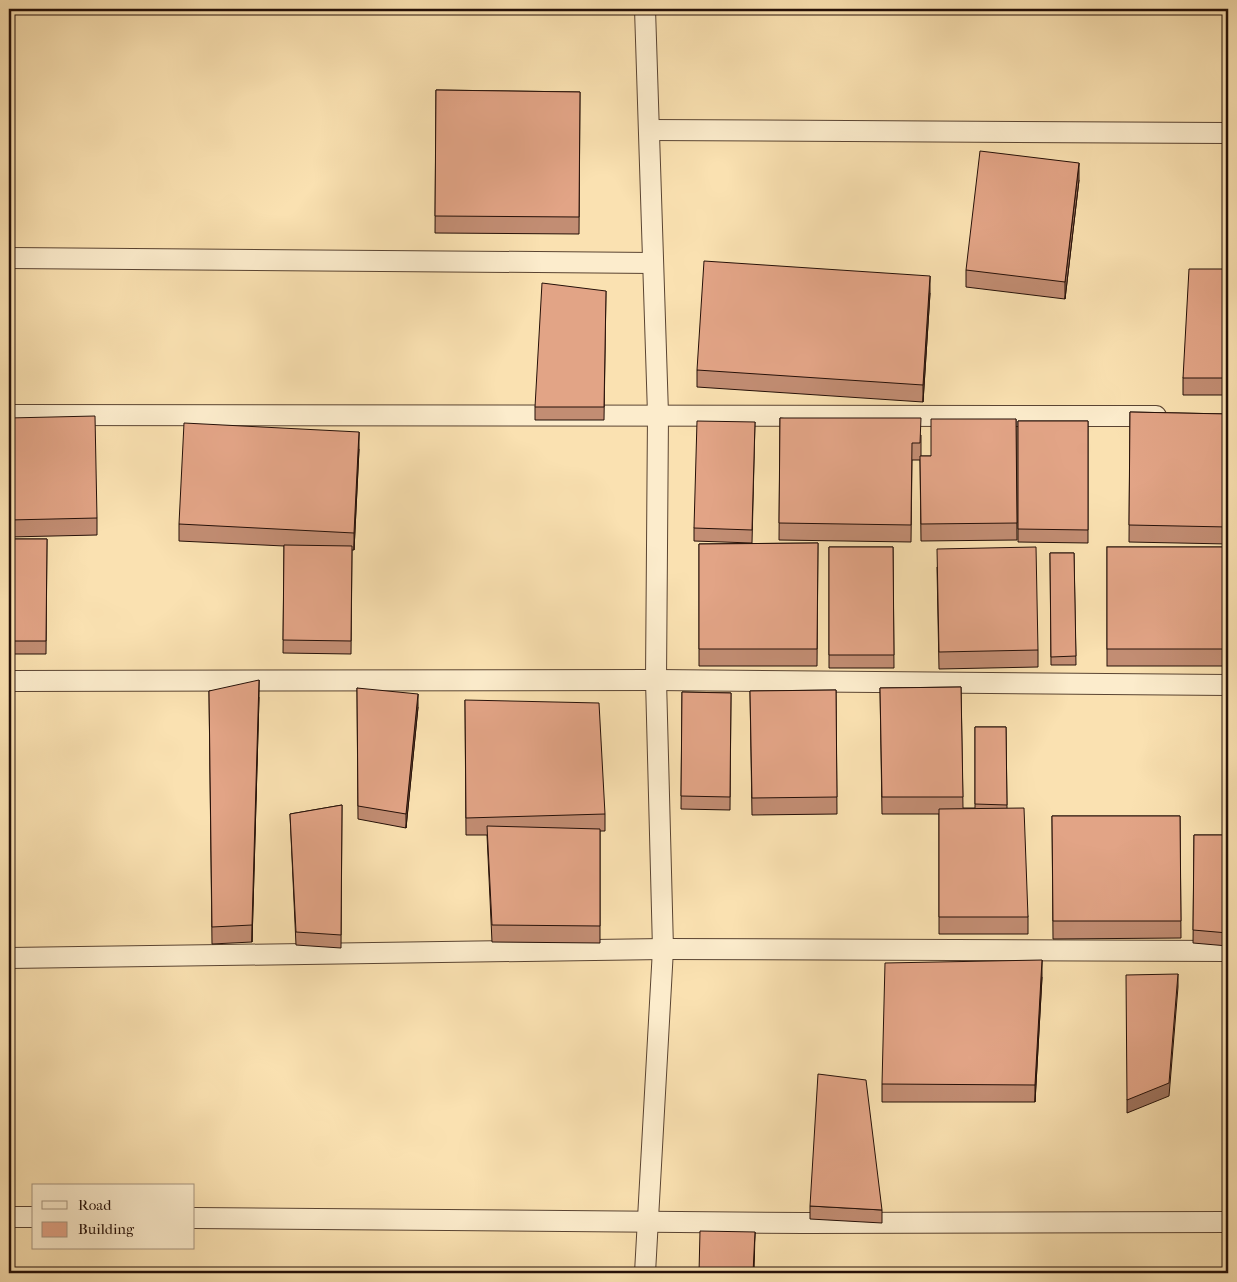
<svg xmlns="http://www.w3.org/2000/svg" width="1237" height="1282" font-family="'IM FELL French Canon',serif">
<rect width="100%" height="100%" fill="#fae1b1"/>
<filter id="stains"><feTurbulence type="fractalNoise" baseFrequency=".004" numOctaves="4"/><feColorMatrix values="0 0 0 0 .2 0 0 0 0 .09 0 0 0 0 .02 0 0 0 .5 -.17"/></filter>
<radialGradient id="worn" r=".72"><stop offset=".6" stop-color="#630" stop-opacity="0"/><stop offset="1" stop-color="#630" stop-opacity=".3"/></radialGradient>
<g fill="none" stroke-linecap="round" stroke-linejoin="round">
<defs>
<g id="minor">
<polyline points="649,130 1228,133"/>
<polyline points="9,258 653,263"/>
<polyline points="9,415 1156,416"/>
<polyline points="9,681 656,680 1228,685"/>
<polyline points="9,958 663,949 1228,951"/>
<polyline points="9,1217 34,1217"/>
<polyline points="194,1218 804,1223 1228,1222"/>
<polyline points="645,1273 663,949 656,680 658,414 645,9"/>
</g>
</defs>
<!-- minor casing -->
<use href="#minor" stroke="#5a4432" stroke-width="22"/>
<!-- minor -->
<use href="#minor" stroke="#fceccc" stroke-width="20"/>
</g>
<!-- wall -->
<g fill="#c28d73" stroke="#251008">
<polygon points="436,90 580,92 579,234 435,233"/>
<polygon points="1079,180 1065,299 966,287 966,270"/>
<polygon points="1228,269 1228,395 1183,395 1183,378"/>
<polygon points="606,291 604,420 535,420 535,407"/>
<polygon points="930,293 923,402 697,387 697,370"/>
<polygon points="1130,412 1228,414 1228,544 1129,542"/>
<polygon points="9,418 97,518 97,535 9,537"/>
<polygon points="780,418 921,435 921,456 931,456 1016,419 1017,540 921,541 920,460 912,460 911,542 779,540"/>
<polygon points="1018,421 1088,421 1088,543 1018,542"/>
<polygon points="755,422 752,543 694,541 694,528"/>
<polygon points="359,449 354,550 352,550 351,654 283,653 284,546 179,541 179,524"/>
<polygon points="9,539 47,539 46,654 9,654"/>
<polygon points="818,543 817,666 699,666 699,544"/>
<polygon points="829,547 893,547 894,668 829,668"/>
<rect x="1107" y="547" width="121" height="119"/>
<polygon points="1050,553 1074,553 1076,665 1051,665"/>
<polygon points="937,567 1038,650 1038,667 939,669"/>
<polygon points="961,687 963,808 975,808 975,727 1006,727 1007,808 1028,917 1028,934 939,934 939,814 882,814 880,688"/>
<polygon points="357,688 418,707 406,828 358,819"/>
<polygon points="836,690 837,814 752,815 750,691"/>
<polygon points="209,691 259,697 252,942 212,944"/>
<polygon points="682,692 731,693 730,810 681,809"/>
<polygon points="465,700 605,814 605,831 600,831 600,943 492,942 487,835 466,835"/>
<polygon points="342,805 341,948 296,945 290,814"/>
<polygon points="1052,816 1180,816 1181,938 1053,939"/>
<polygon points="1194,835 1228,835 1228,946 1193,943"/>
<polygon points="1042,977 1035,1102 882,1102 882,1084"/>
<polygon points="810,1206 882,1210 882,1223 810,1219"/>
</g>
<!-- shaded-wall -->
<g fill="#9e735e" stroke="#251008">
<polygon points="1079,163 1079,180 1065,299 1065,282"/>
<polygon points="930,276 930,293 923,402 923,385"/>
<polygon points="359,432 359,449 354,550 354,533"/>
<polygon points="259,680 259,697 252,942 252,925"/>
<polygon points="418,694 418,707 406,828 406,814"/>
<polygon points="1042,960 1042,977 1035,1102 1035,1085"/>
<polygon points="1178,974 1178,987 1169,1096 1127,1113 1127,1100"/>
<polygon points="755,1232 754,1273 753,1273"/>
</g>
<!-- building -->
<g fill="#e2a486" stroke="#251008">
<polygon points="436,90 580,92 579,217 435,216"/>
<polygon points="980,151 1079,163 1065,282 966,270"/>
<polygon points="704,261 930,276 923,385 697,370"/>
<polygon points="1189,269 1228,269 1228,378 1183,378"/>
<polygon points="542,283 606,291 604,407 535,407"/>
<polygon points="1130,412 1228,414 1228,527 1129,525"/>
<polygon points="95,416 97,518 9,520 9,418"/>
<polygon points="780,418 921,418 920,443 912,443 911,525 779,523"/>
<polygon points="931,419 1016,419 1017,523 921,524 920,456 931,456"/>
<polygon points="697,421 755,422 752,530 694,528"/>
<polygon points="1018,421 1088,421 1088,530 1018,529"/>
<polygon points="184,423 359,432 354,533 179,524"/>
<polygon points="9,539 47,539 46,641 9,641"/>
<polygon points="818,543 817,649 699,649 699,544"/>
<polygon points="284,545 352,546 351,641 283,640"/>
<polygon points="829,547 893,547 894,655 829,655"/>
<polygon points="1036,547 1038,650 939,652 937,549"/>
<rect x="1107" y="547" width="121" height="102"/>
<polygon points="1050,553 1074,553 1076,656 1051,657"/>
<polygon points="259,680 252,925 212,927 209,691"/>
<polygon points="961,687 963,797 882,797 880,688"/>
<polygon points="357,688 418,694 406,814 358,806"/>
<polygon points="836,690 837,797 752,798 750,691"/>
<polygon points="682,692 731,693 730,797 681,796"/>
<polygon points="465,700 599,703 605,814 466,818"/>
<polygon points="975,727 1006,727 1007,805 975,804"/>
<polygon points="342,805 341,935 296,932 290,814"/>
<polygon points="1024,808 1028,917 939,917 939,809"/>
<polygon points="1052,816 1180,816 1181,921 1053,921"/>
<polygon points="487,826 600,829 600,926 492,925"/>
<polygon points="1194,835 1228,835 1228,933 1193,930"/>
<polygon points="1042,960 1035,1085 882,1084 885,963"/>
<polygon points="1178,974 1169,1083 1127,1100 1126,975"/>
<polygon points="818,1074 866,1080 882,1210 810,1206"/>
<polygon points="700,1231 755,1232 753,1273 699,1273"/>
</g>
<!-- margin -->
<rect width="1237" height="1282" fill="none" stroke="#fae1b1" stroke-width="30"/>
<rect x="10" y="10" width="1217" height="1262" fill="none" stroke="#251008" stroke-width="2.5"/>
<rect x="15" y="15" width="1207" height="1252" fill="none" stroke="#251008"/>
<!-- legend -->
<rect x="32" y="1184" width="162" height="65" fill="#fceccc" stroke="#a6947e"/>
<rect x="42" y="1201" width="25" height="8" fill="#fceccc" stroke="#a6947e"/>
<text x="78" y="1210" font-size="15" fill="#251008">Road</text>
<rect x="42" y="1222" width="25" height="15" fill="#e2a486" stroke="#a6947e"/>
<text x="78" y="1234" font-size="15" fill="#251008">Building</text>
<rect width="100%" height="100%" filter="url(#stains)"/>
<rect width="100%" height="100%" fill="url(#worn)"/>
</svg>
